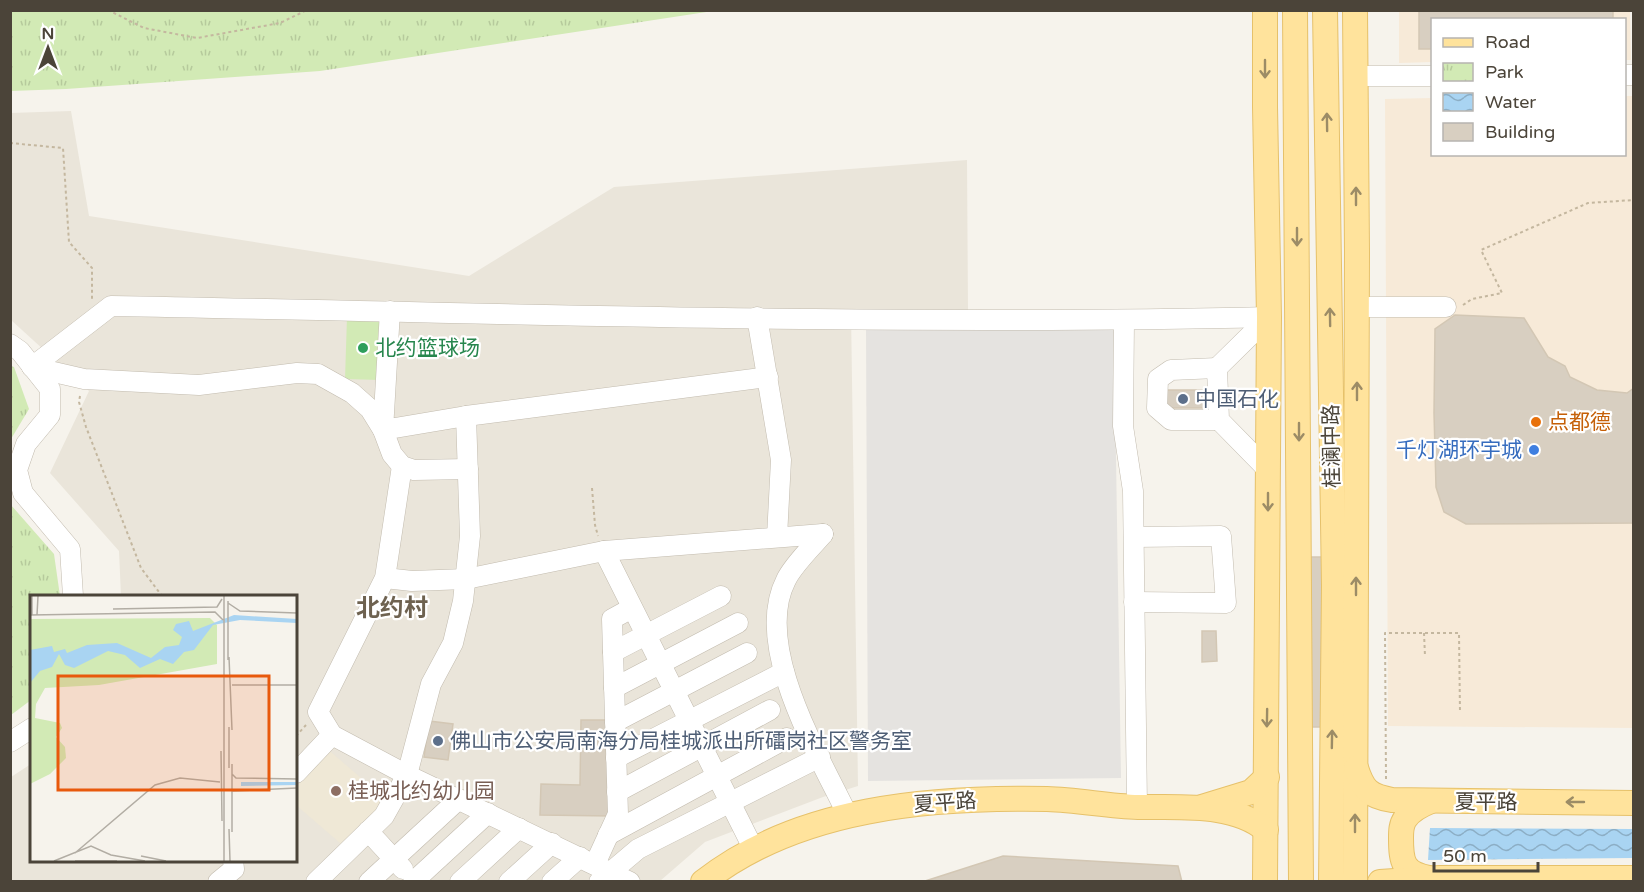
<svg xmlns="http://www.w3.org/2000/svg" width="1644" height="892" font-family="'Varela Round','Noto Sans SC',sans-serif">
<defs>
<pattern id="park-tufts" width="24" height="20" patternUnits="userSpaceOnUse" patternTransform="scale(1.5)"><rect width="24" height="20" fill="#d2eab5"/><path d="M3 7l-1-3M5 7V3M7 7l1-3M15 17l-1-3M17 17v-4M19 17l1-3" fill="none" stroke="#b6ca9c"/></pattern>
<pattern id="water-waves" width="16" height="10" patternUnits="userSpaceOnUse" patternTransform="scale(1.5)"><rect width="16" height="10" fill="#a9d4f2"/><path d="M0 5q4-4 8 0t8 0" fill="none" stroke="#8caec5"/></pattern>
</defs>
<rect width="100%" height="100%" fill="#f6f3ec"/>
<!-- residential -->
<polygon fill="#eae5da" points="71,111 89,216 469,276 614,187 967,160 968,310 851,312 858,786 823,797 705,842 660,881 11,881 11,777 31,764 32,860 296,860 296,596 121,596 119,551 50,473 89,391 11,320 10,113"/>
<!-- commercial -->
<g fill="#f7ead8">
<polygon points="1399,11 1630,11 1631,60 1625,60 1624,20 1432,20 1432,62 1399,63"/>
<polygon points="1625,96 1633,96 1633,728 1388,726 1385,99 1432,98 1432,154 1624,154"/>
</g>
<!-- education -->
<polygon fill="#efe8d6" points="325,747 389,802 348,850 296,805 296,781"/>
<!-- grass -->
<polygon fill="#d2eab5" points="347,317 382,318 380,380 345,379"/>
<!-- park -->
<g fill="url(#park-tufts)">
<polygon points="10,11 11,10 713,11 320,71 66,89 11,91"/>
<polygon points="11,366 14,367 29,409 11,439"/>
<polygon points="11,505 54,554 60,596 32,596 31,700 11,715"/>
</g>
<!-- parking -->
<polygon fill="#e5e3e0" points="866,328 1114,329 1121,778 868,781"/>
<!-- water -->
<polygon fill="url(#water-waves)" points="1430,828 1633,829 1633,858 1428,860"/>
<!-- building -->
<g fill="#d8cfc1" stroke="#d3c7b4" stroke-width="1.5">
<polygon points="1419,10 1613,10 1613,20 1432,20 1432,49 1419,49"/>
<polygon points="1455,315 1524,318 1548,357 1565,366 1570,377 1597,390 1627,393 1634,388 1634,523 1466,524 1444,512 1436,487 1434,413 1435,329"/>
<rect x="1158" y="390" width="49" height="18"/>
<polygon points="1290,557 1324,557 1325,727 1291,727"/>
<polygon points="1202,631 1216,631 1217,661 1202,662"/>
<polygon points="581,720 612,720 611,816 540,815 541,784 580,785"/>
<polygon points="429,721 453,724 448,760 424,757"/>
<polygon points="1003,856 1178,866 1182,882 922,882"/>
</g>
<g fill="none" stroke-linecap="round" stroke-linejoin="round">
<defs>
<g id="minor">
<polyline points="1624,75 1634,75"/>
<polyline points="1356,76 1432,76"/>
<polyline points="1357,307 1446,307"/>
<polyline points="390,311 383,430 466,416 768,377"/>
<polyline points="757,317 781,460 777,537"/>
<polyline points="1124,321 1123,426 1133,491 1137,807"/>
<polyline points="10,344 20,351 50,389 50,415 26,444 17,470 23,493 70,549 73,596"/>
<path d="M32,367l79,-61c386,7 772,20 1158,11"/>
<polyline points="32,367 84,379 199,385 297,373 318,374 352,393 370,409 383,430 392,454 402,466 414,470 468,469"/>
<polyline points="1217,368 1171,370 1158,379 1157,408 1171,420 1219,420"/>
<polyline points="1268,470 1219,420 1217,368 1269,317"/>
<path d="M823,534c-11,13 -30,31 -37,46 -34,66 33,175 62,236"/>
<polyline points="1134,537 1221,536 1226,603 1134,602"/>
<polyline points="604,551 754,850"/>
<polyline points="385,578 412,581 466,579 604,551 823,534"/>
<polyline points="613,652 721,596"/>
<polyline points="614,688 738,623"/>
<polyline points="615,722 747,653"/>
<polyline points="332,735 318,712 385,578 402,466"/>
<polyline points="10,742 32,728"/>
<polyline points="616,758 784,672"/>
<polyline points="296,773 332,735 407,775 630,882"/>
<polyline points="617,792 770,710"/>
<polyline points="368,831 403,869"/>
<polyline points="608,835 787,738"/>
<polyline points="595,864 618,814 612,619 632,608"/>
<polyline points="218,882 234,869 233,860"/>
<polyline points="316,882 384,816 407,775 431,684 453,643 463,601 470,536 466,416"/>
<polyline points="369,882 459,799"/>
<polyline points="413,882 488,813"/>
<polyline points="460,882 519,828"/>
<polyline points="509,882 552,843"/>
<polyline points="552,882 580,857"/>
<polyline points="599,882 638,849 820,757"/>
</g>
<g id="major">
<polyline points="1265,10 1265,107 1269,317 1265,882"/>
<polyline points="1295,10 1301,882"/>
<polyline points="1325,10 1334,586 1331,882"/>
<polyline points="1355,10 1357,252 1355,882"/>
<path d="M1356,768c7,22 13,28 36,32l242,3"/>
<polyline points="1202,807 1251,792 1267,777"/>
<path d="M1429,878c-26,-5 -28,-16 -28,-40 0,-7 0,-13 4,-19 6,-9 16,-14 26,-18"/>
<path d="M703,882c95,-75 228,-85 344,-83 31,1 61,7 91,8 41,1 95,-5 128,23"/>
<polyline points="1380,882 1440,878 1634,878"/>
</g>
</defs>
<!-- minor casing -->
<use href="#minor" stroke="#c2bbae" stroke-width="21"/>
<!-- major casing -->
<use href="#major" stroke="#e6c16a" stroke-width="26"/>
<!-- path -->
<g stroke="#c4b79f" stroke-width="2" stroke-dasharray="3 3" stroke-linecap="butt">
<polyline points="108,10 144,28 197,38 280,23 307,10"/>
<polyline points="10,143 63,148 69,242 92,268 92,299"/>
<polyline points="1463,305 1472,299 1502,293 1481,250 1588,203 1634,200"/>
<polyline points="80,396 79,402 86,427 141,568 162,596"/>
<polyline points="592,488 595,525 598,536"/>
<polyline points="1424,633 1425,656"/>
<polyline points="296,736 306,725"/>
<polyline points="1386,779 1385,633 1459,633 1460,713"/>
</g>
<!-- minor -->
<use href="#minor" stroke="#fff" stroke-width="20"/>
<!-- major -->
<use href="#major" stroke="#ffe39c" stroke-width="24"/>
</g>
<!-- one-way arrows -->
<defs><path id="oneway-shaft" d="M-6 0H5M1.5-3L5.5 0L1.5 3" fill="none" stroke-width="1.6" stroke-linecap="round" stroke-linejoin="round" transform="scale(1.5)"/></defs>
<g stroke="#9c8c66">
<use href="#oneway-shaft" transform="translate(1265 69) rotate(90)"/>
<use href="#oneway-shaft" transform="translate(1327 122) rotate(-91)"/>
<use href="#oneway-shaft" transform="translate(1356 196) rotate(-90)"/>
<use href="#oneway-shaft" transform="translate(1297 237) rotate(90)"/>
<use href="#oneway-shaft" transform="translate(1330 317) rotate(-91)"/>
<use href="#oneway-shaft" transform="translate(1357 391) rotate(-90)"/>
<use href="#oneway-shaft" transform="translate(1299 432) rotate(90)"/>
<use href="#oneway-shaft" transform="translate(1268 502) rotate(90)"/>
<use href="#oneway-shaft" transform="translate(1356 586) rotate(-90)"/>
<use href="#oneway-shaft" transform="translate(1267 718) rotate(91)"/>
<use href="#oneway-shaft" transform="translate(1332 739) rotate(-89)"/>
<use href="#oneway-shaft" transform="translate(1575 802) rotate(-180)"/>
<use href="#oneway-shaft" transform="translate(1355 823) rotate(-90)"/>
</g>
<!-- markers -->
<circle fill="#2e9e5b" stroke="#fff" stroke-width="2" cx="363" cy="348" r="6"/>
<g fill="#5c6f8a" stroke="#fff" stroke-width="2">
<circle cx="1183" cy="399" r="6"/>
<circle cx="438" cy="741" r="6"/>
</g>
<circle fill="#e8710a" stroke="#fff" stroke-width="2" cx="1536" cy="422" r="6"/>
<circle fill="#3f7fe0" stroke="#fff" stroke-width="2" cx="1534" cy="450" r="6"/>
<circle fill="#8d6e63" stroke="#fff" stroke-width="2" cx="336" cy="791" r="6"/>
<g text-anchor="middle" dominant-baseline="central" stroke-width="4.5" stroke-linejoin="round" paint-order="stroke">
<!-- leisure labels -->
<g font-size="21" fill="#27864d" stroke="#fff" text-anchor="start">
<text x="375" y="348">北约篮球场</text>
</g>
<!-- service labels -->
<g font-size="21" fill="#4e5e75" stroke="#fff" text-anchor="start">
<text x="1195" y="399">中国石化</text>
<text x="450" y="741">佛山市公安局南海分局桂城派出所礌岗社区警务室</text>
</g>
<!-- food labels -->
<g font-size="21" fill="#c56008" stroke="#fff" text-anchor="start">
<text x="1548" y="422">点都德</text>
</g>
<!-- street labels -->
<g font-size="21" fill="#4b4439" stroke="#fff">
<text transform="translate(1332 446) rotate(-91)">桂澜中路</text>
<text x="1486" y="802">夏平路</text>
<text transform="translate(945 803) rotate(-4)">夏平路</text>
</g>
<!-- shop labels -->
<g font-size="21" fill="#366cbe" stroke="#fff" text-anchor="end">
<text x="1522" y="450">千灯湖环宇城</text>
</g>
<!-- education labels -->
<g font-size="21" fill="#785e54" stroke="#fff" text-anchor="start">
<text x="348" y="791">桂城北约幼儿园</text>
</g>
<!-- quarter labels -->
<g font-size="24" font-weight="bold" fill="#6e6250" stroke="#fff">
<text x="392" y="608">北约村</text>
</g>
</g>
<!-- overview -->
<g transform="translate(30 595)">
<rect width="267" height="267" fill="#f6f3ec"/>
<path d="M180,23l7,7v39l-118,21 -54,3 -9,16 -1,14 25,5 2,5 -6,9 9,10 1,11 -16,16 -20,10v-165z" fill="#d2eab5"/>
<path d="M204,20l63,4v4l-57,-3 -27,5 -19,25 -10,2 -11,12 -13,-5 -20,9 -15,-13 -17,-4 -34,17 -9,-3 -6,-11 -7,13 -12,4 -10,12v-33l22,-4 2,6 11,-3 2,4 20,-8 30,-2 34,15 14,-11 14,-2 3,-8 -9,-7 3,-6 13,-3 4,10zM211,187h56v3l-56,1z" fill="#a9d4f2"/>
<path fill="none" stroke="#b2ada4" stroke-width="1.5" d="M194,1v265M198,6v59M198,8l12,8 57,2M83,14l104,-2 5,-8M0,20l185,-3 8,8M2,20v-19M7,20l1,-19M199,62l3,73M202,90h65M199,132v41M191,156l1,70M202,179l4,4 61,1M202,196l65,-3M199,234l1,32M202,237v-68M45,258l80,-68 25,-7 40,4M111,261l25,5M24,266l37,-15 20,9 34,6M45,266h42"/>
<path fill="#e8590c" fill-opacity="0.15" stroke="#e8590c" stroke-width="3" d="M28,81h211v114h-211z"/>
<rect width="267" height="267" fill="none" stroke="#4b4439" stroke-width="3"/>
</g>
<!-- border -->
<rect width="1644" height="892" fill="none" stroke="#4b4439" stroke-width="24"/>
<!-- legend -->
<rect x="1431" y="18" width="195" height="138" fill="#ffffff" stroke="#b7b4b0" stroke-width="1.5"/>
<rect x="1443" y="38" width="30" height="9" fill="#ffe39c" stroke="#b7b4b0" stroke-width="1.5"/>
<text x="1485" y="48" font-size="18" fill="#4b4439">Road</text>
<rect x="1443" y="63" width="30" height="18" fill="url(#park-tufts)" stroke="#b7b4b0" stroke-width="1.5"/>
<text x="1485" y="78" font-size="18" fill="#4b4439">Park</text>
<rect x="1443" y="93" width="30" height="18" fill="url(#water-waves)" stroke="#b7b4b0" stroke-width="1.5"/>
<text x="1485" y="108" font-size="18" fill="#4b4439">Water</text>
<rect x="1443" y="123" width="30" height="18" fill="#d8cfc1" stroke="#b7b4b0" stroke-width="1.5"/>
<text x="1485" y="138" font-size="18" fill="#4b4439">Building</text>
<!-- north arrow -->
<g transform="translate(48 48)" stroke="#ffffff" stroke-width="4.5" paint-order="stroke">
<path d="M0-4.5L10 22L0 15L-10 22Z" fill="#4b4439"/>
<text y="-9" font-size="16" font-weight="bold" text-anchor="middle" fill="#4b4439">N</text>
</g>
<!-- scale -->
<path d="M1434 862v9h104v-9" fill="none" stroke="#4b4439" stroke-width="3"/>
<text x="1443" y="862" font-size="18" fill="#4b4439" stroke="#ffffff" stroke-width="4.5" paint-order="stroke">50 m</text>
</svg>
